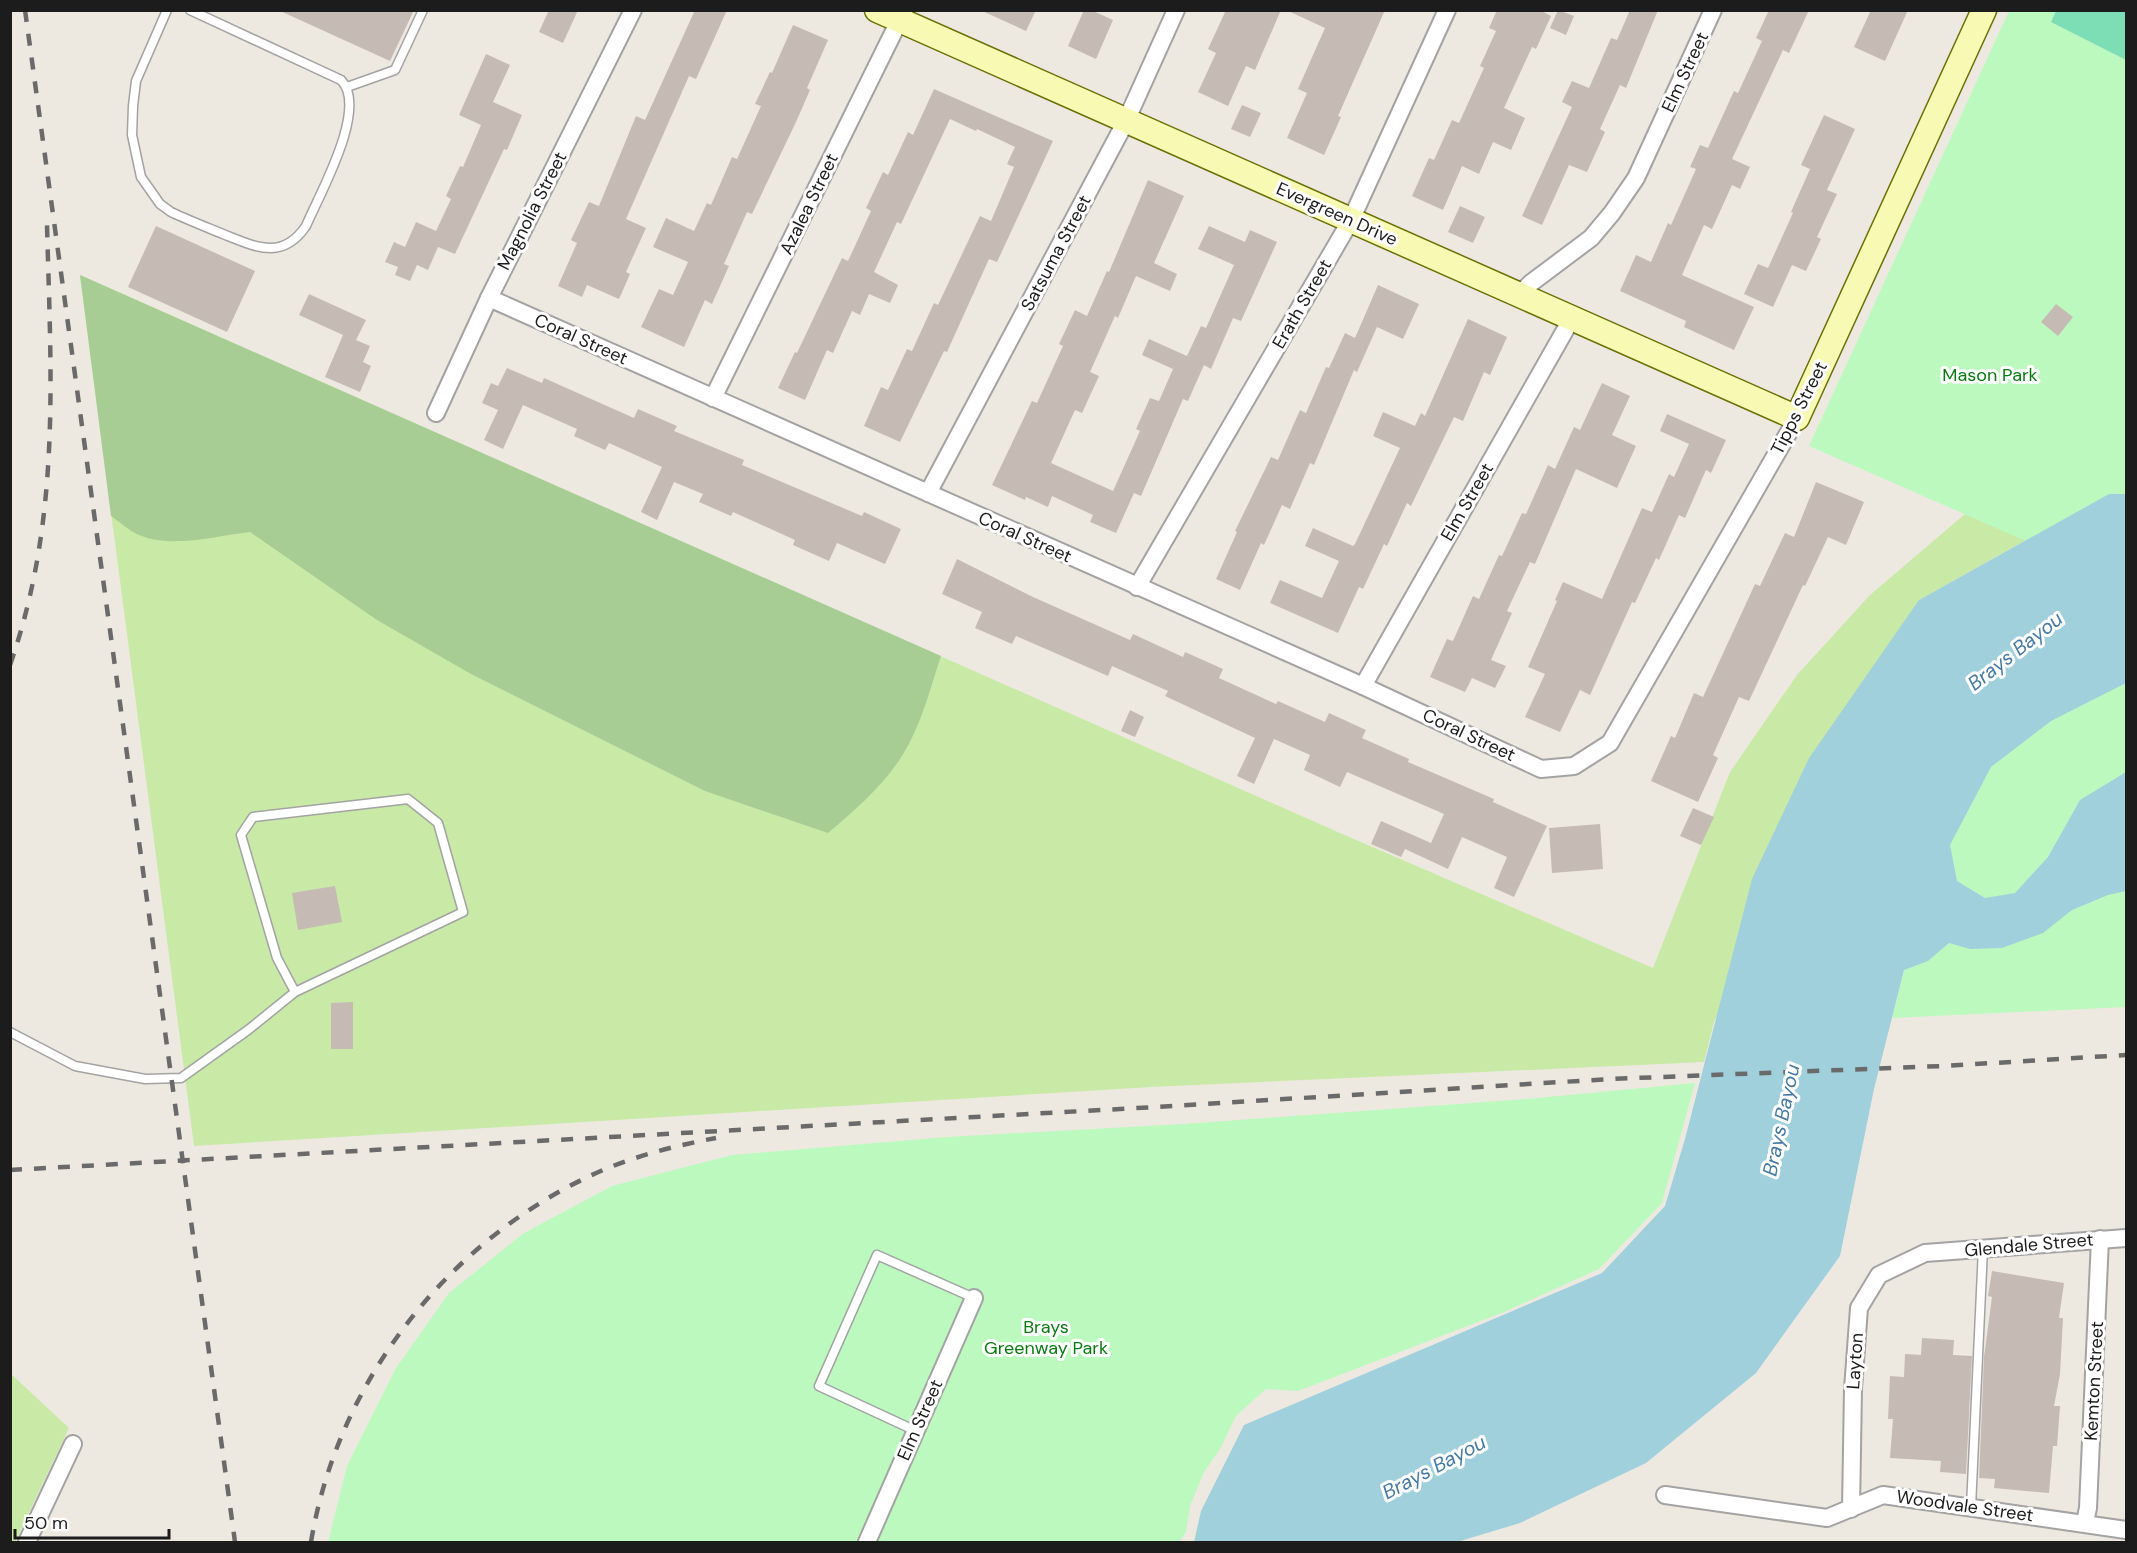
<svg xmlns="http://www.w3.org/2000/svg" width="2137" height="1553" font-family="'DM Sans',sans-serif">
<rect width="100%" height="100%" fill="#ede9e1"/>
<!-- grass -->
<g fill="#c9e9a6">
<polygon points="80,275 1340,833 1653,968 1730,772 1797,675 1870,595 1965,514 2026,540 1919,600 1714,1022 1704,1062 1151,1087 194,1146"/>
<polygon points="10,1373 69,1428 15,1542 10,1542"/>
</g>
<!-- forest -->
<path fill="#a7cd95" d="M80,275l861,381c-11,33 -20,70 -39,100 -19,30 -47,54 -74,77l-123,-42 -234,-117 -94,-54 -127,-88c-35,4 -78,17 -111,3 -10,-4 -19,-13 -28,-19z"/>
<!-- park -->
<g fill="#bcf9bf">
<polygon points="2009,11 2126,11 2126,1007 1892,1018 1924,892 2026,541 1809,446"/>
<polygon points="1695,1083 1662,1203 1599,1269 1504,1312 1298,1391 1266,1389 1236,1416 1220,1449 1204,1472 1190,1506 1186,1532 1179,1542 328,1542 347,1466 396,1368 449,1293 524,1233 612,1186 732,1155 947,1137 1183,1124 1526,1099"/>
</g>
<!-- pitch -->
<polygon fill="#7ddeb6" points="2056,11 2126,11 2126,60 2051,22"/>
<!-- water -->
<polygon fill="#a0d0dc" points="2109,494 2126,494 2126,683 2051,721 1991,767 1950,845 1957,881 1985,898 2015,893 2048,857 2080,800 2126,772 2126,891 2108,895 2072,910 2043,933 2002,948 1970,949 1949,943 1928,961 1904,970 1874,1089 1840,1256 1756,1373 1646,1463 1520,1523 1457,1542 1194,1542 1201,1511 1244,1425 1602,1273 1665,1206 1685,1139 1752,879 1809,758 1919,600"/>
<!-- building -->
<g fill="#c5bbb4">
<polygon points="278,10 414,10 390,61"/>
<polygon points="549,10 578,10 563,43 539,32"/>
<polygon points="695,10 727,10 696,79 689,76 626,219 646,228 626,272 630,274 619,299 587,285 582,297 558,286 577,243 571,240 589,202 599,206 636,116 645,120"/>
<polygon points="980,10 1036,10 1026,31"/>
<polygon points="1084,10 1091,10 1113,20 1096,59 1068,46"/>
<polygon points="1226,10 1281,10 1255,70 1246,66 1228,106 1198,92 1216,53 1208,49"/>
<polygon points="1286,10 1385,10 1338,116 1341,117 1324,155 1287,138 1307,93 1298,89 1325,28"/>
<polygon points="1497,10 1540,10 1551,16 1536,49 1532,47 1504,108 1525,118 1511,150 1493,142 1479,174 1462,166 1443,210 1412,196 1429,158 1434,160 1452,120 1459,123 1484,68 1480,66 1496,31 1489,28"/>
<polygon points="1558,10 1574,16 1566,35 1550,28"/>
<polygon points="1630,10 1658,10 1626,88 1620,85 1600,129 1605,132 1587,172 1569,165 1542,225 1522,216 1572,107 1562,102 1572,81 1589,88 1611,38 1617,40"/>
<polygon points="1769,10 1809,10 1789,53 1783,50 1732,159 1750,167 1740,189 1732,185 1712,229 1704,225 1682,275 1754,307 1734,350 1684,327 1686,321 1620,291 1636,255 1651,262 1668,223 1671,225 1696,169 1690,167 1700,145 1708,148 1734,91 1738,93 1762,41 1756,38"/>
<polygon points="1871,10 1908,10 1885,61 1854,47"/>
<polygon points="793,25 828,40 807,88 810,90 796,122 752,214 747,212 724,264 729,266 712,304 705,300 684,347 641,327 659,289 673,295 688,262 653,247 666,218 694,231 707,203 711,205 732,157 737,159 761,106 755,104 770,72 772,73"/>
<polygon points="486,54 510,65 493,102 522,115 507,150 504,149 455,254 438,247 428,270 417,265 410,281 395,275 398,267 385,262 394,242 405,247 416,222 436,231 451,199 446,196 460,166 463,167 481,125 459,115"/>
<polygon points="934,89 1053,141 997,262 989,259 947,352 944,351 900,442 864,426 881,387 888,390 907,349 912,351 934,303 938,305 980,216 991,221 1014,167 1007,164 1015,147 977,129 976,131 950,119 901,224 897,222 874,272 898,285 890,303 869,294 860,315 852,311 833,353 827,350 805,400 778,388 795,352 797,353 842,258 848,261 871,211 866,208 883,172 888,175 908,132 913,135"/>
<polygon points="1242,105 1261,113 1250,137 1231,129"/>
<polygon points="1824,115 1855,129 1827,190 1837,194 1817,237 1821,239 1806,271 1792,265 1773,307 1744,294 1758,264 1768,268 1793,213 1791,212 1810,169 1801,165"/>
<polygon points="1148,180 1184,196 1154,263 1177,274 1170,291 1136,276 1118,318 1115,316 1090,372 1099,376 1082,413 1075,410 1051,463 1113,491 1140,431 1136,429 1150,398 1159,401 1173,369 1142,355 1149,339 1187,356 1201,326 1206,328 1234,265 1198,249 1209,226 1245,242 1250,230 1277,242 1241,321 1233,318 1211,369 1204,365 1188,401 1183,399 1141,496 1134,493 1116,533 1090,522 1093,515 1052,496 1048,507 1026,497 1025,500 992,485 1032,401 1037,403 1063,346 1059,344 1075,310 1087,316 1107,271 1109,272"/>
<polygon points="1460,206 1485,217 1473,243 1448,232"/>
<polygon points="156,226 255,271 227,332 128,287"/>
<polygon points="1378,285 1419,304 1403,339 1377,327 1357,372 1354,370 1314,465 1310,463 1290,509 1282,505 1264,545 1261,543 1240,590 1216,579 1237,532 1235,531 1271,457 1278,460 1300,410 1306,413 1326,367 1329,368 1345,333 1355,338"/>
<polygon points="309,294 366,320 356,340 370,346 363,362 371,366 360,392 325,377 343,335 299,315"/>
<polygon points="2056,304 2073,317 2058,336 2041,322"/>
<polygon points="1468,319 1507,337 1490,375 1484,372 1463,421 1454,417 1411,506 1407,503 1387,546 1384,544 1363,589 1359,587 1338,633 1270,603 1280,580 1322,598 1339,561 1305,546 1313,528 1353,546 1355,544 1400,448 1373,436 1383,412 1415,426 1421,413 1425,416"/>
<polygon points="507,368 542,383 544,378 634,418 638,409 677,426 674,431 744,460 742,465 862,516 864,512 901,529 885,564 837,543 829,561 793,545 795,540 733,512 731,516 699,502 703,494 674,482 657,520 641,512 662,467 609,443 605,450 574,436 577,429 523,405 503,449 484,440 498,410 482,403 491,383 498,386"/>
<polygon points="1602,383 1630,396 1612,435 1636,446 1617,488 1576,469 1535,564 1530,562 1507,611 1512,613 1491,660 1506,666 1495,688 1472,678 1465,692 1430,677 1447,639 1453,641 1473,596 1479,599 1499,555 1502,556 1522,513 1526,514 1548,465 1555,469 1574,427 1580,430"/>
<polygon points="1667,414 1726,440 1711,473 1706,470 1685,518 1679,515 1659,560 1656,558 1635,603 1632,602 1590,695 1580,690 1560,732 1525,717 1545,674 1528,667 1557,601 1555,600 1563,582 1602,599 1642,508 1652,512 1669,474 1674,477 1689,444 1660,431"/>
<polygon points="1816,482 1864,502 1846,545 1828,537 1805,586 1803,585 1749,701 1739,697 1713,755 1718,758 1698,802 1651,781 1671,736 1675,738 1694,693 1703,697 1755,584 1760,586 1785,533 1794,537"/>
<polygon points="957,559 1033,597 1130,640 1133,634 1183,657 1185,652 1223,669 1219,678 1276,704 1278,701 1325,722 1329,713 1366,730 1362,738 1409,759 1408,762 1494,799 1493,802 1547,826 1514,897 1494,888 1507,857 1462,837 1448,869 1405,849 1401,857 1371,844 1381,821 1431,843 1444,814 1347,772 1340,787 1304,770 1310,755 1274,739 1254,784 1237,776 1255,738 1165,696 1168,691 1112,666 1108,676 1016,636 1012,644 975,628 982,612 942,594"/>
<polygon points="1130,710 1144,717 1135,737 1121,731"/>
<polygon points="1693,808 1714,817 1701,845 1680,836"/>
<polygon points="1600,824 1603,869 1552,873 1549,828"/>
<polygon points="335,886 342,922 298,930 292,893"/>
<polygon points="353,1002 353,1049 331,1049 331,1003"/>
<polygon points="1992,1271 2064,1283 2059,1318 2063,1318 2060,1374 2054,1406 2060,1406 2057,1446 2053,1446 2049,1493 1994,1488 1995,1479 1979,1478 1984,1357 1992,1297 1988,1296"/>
<polygon points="1922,1338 1954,1340 1953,1355 1972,1356 1966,1474 1940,1472 1941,1461 1890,1458 1893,1419 1888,1419 1890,1376 1904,1377 1905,1354 1921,1355"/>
</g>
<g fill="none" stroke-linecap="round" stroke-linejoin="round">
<defs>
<g id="lane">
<path d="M167,10l-31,71 -3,25 -1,29 9,42 19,27 11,8c17,8 35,15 52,22 33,13 59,27 83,-8 13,-31 63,-118 35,-146l-151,-70"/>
<polyline points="347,87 395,70 423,10"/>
<polyline points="10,1032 75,1066 145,1079 181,1078 248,1030 295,992 463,912 438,823 408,799 253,817 241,835 277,958 295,992"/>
<polyline points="916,1431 819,1386 877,1255 974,1298"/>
<polyline points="1971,1507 1983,1248"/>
</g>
<g id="street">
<polyline points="1519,295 1531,283 1591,238 1612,213 1636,178 1713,10"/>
<polyline points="489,298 1363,686 1541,769 1574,766 1610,743 1797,418"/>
<polyline points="713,398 904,11"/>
<polyline points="436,413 489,298 633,10"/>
<polyline points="928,493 1126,121 1176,10"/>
<polyline points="1137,587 1351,220 1447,10"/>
<polyline points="1363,686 1572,318"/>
<polyline points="1665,1495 1827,1518 1883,1495 2126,1530"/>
<polyline points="1851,1509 1853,1389 1859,1308 1879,1275 1925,1253 2126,1238"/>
<polyline points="2085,1522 2088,1508 2100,1239"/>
<polyline points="27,1542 73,1444"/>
<polyline points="867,1542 974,1298"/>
</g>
<polyline id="secondary" points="877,10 1797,418 1984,10"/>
</defs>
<!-- lane casing -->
<use href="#lane" stroke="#a3a3a3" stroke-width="11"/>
<!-- street casing -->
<use href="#street" stroke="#a3a3a3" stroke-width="20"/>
<!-- secondary casing -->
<use href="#secondary" stroke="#697104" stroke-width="27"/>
<!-- lane -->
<use href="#lane" stroke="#fff" stroke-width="8"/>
<!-- street -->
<use href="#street" stroke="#fff" stroke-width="16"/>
<!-- secondary -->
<use href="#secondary" stroke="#f8f9b3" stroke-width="24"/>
<!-- rail -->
<g stroke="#6a6a6a" stroke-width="4.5" stroke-dasharray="12 12" stroke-linecap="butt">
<polyline points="25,10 235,1542"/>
<path d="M10,665c51,-146 41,-288 37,-440"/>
<polyline points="10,1170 1156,1107 1610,1079 1943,1066 2126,1055"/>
<path d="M311,1542c27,-163 140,-306 292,-372 36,-15 75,-25 113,-32"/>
</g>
</g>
<g text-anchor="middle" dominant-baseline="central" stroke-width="6" stroke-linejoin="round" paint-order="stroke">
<!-- street labels -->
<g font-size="18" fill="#1c1c1c" stroke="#fff">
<text transform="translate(1685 72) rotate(-65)">Elm Street</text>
<text transform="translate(809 204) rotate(-64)">Azalea Street</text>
<text transform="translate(532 211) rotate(-63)">Magnolia Street</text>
<text transform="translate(1337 214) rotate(24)">Evergreen Drive</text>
<text transform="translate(1056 253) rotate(-62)">Satsuma Street</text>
<text transform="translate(1302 304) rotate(-60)">Erath Street</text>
<text transform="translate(581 339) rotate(24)">Coral Street</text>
<text transform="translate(1799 408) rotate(-63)">Tipps Street</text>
<text transform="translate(1467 502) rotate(-60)">Elm Street</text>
<text transform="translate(1025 537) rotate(24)">Coral Street</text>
<text transform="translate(1469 735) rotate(25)">Coral Street</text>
<text transform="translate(2029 1245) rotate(-5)">Glendale Street</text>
<text transform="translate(1855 1361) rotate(-86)">Layton</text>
<text transform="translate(2094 1381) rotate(-87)">Kemton Street</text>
<text transform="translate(920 1420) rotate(-66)">Elm Street</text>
<text transform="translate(1965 1506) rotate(8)">Woodvale Street</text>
</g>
<!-- park labels -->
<g font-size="18" fill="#0a7910" stroke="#fff">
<text x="1990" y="375">Mason Park</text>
<text x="1046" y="1327">Brays<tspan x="1046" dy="21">Greenway Park</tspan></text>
</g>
<!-- water labels -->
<g font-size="20" font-style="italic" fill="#4578a3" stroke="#fff">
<text transform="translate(2015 651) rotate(-38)">Brays Bayou</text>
<text transform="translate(1781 1120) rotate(-78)">Brays Bayou</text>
<text transform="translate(1434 1467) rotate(-28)">Brays Bayou</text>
</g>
</g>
<!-- border -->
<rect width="2137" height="1553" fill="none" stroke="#1c1c1c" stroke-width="24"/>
<!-- scale -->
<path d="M15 1529v9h154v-9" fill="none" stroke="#1c1c1c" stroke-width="3"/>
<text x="24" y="1529" font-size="18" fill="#1c1c1c" stroke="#ffffff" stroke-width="4.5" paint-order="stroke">50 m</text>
</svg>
